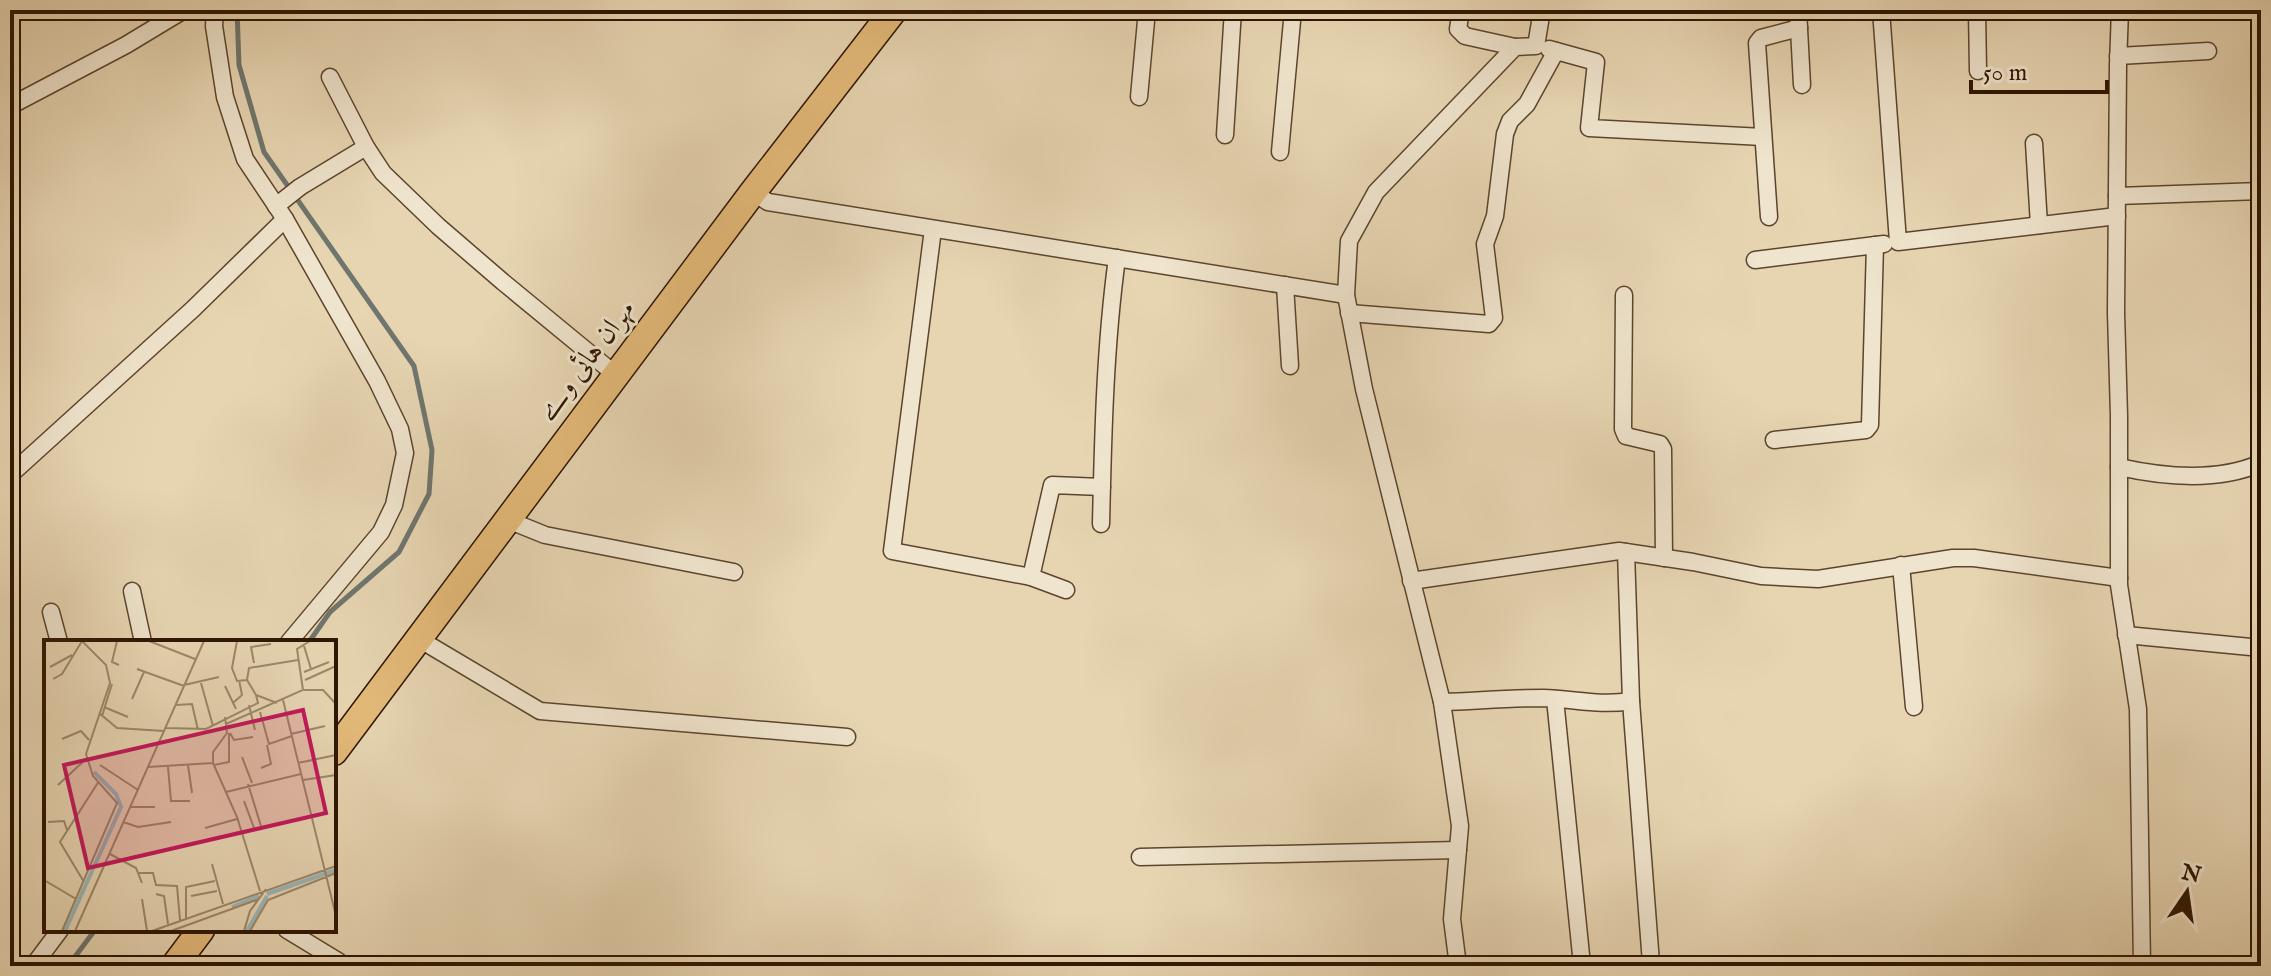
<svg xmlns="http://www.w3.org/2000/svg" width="2271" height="976" font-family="'IM FELL English',Amiri,serif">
<rect width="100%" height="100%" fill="#e7d5b2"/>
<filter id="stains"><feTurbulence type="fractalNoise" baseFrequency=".0025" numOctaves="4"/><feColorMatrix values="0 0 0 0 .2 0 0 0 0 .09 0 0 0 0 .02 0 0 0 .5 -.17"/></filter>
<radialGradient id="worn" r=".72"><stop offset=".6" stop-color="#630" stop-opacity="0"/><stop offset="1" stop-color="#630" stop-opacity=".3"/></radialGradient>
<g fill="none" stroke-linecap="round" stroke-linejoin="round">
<!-- stream -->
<g stroke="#6f766e" stroke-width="5">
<polyline points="237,10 239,65 264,152 414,366 432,450 429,494 399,552 330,612 309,642"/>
<polyline points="68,966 95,930"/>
</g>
<defs>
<g id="minor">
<polyline points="215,10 214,26 225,97 245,159 285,219 377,381 400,429 405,453 394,505 381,532 289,642"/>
<polyline points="1461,10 1458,29 1465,36 1515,47"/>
<polyline points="1798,10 1802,85"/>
<polyline points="1881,10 1898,242 2117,216"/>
<polyline points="1977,10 1978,71"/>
<polyline points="2120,10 2118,65 2116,313 2119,416 2119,585 2138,709 2142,966"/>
<polyline points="1549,49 1596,62 1589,128 1763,137"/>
<polyline points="2118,56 2208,51"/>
<polyline points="330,77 366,147 383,173 438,226 503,282 616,375"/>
<polyline points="1139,97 1147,10"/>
<polyline points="10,106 126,45 184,10"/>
<polyline points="1225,135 1233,10"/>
<polyline points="2034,143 2039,225"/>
<polyline points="1280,152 1293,10"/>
<polyline points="753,192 768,202 1346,295"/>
<polyline points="2117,196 2261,191"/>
<polyline points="276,206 300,187 366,147"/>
<polyline points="1769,217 1757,43 1761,38 1799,28"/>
<polyline points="933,229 892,551 1031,577 1066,590"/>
<polyline points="1755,260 1884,244"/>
<polyline points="1285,285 1290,366"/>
<polyline points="1624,295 1623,429 1626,436 1660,444 1663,449 1664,558"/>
<polyline points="1349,313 1489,324 1494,318 1485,244 1495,216 1505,134 1510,121 1527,104 1556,51"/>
<polyline points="1774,440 1866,430 1870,425 1875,245"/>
<path d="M2119,467c45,10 99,15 142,-4"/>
<polyline points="10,475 193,309 285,219"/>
<polyline points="508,520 545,535 734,572"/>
<path d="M1101,524c2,-89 4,-178 16,-266"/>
<polyline points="1626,552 1631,701 1651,963"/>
<polyline points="1901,565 1914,707"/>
<polyline points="1031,577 1052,485 1102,487"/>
<polyline points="1411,581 1619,551 1693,562 1761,576 1818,579 1953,558 1974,558 2119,578"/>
<polyline points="132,591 143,642"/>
<polyline points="51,612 59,642"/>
<polyline points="2126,635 2261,648"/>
<polyline points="419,639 540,711 847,737"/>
<polyline points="1555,699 1582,965"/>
<path d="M1442,702c33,-1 67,-4 101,-4 32,1 56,8 88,3"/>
<polyline points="1140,857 1458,850"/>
<polyline points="287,930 338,961 342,966"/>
<polyline points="33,966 60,930"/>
<polyline points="1458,966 1452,919 1460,826 1442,702 1364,389 1346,295 1349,241 1376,192 1515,47 1536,46 1542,10"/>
</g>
<g id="primary">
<polyline points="334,752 753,192 894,10"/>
<polyline points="174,966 201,930"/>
</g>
</defs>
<!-- minor casing -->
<use href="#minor" stroke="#5c452c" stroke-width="19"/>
<!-- primary casing -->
<use href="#primary" stroke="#2e1500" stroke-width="29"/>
<!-- minor -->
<use href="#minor" stroke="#efe4cd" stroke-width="16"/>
<!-- primary -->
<use href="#primary" stroke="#e4ba79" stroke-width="26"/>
</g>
<g text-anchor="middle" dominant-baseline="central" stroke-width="6" stroke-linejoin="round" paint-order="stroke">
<!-- street labels -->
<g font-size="28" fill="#2e1500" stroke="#efe4cd">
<text transform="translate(587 361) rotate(-53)">مہران ہائی وے</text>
</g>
</g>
<!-- overview -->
<g transform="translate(44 640)">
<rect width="292" height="292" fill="#e7d5b2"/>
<path fill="none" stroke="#9bb6b7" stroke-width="4" d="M223,254l69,-24M188,267l27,-11M21,291l56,-124 -5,-13 -22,-22M203,291l20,-35"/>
<path fill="none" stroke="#9d886b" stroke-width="2" d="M73,1l-5,21 7,3M105,1l46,18M193,1l-5,27 5,13 10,-1M260,6l7,23M210,23l-3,-16 20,-3M6,27l22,-12M93,29l47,17M260,32l25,-10M9,39l9,-5 20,-33 24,24 4,18 -24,71 7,22 24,27 -55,128M261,40l31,-14M157,43l12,43M140,45l35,-8M181,46l11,23M259,50h20l13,14M88,59l12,-27M239,60l53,216M189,63l9,-8 -3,-15M233,63l-21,-8 -9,-15 2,-12 49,-8M132,65l16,-1 6,26M205,65l6,25M60,67l24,10M216,72l9,32 23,-8M55,73l18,15 47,3M58,76l10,-32M181,77l2,16 -14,19v11l24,54 23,74M182,84l77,-34 -6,-41 13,-8M122,88l40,1 52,-26 -2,-8M186,93l4,7 19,-3M247,94l34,-8M18,99l19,-8 8,9M198,117l10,26M254,123l38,-8M56,125l38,25M144,125l4,28M170,125l15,-3v-29M104,127l65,-4M124,127l3,34h19M217,128l10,-4 -4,-19M259,140l33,-5M204,144l13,42M14,145l28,-26M182,152l75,-18M200,161l10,27M86,167h25M4,182l16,-1 3,9M79,182l15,5 33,-5M161,188l32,-9M66,214l26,14 6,15M168,224l11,40M95,233h14l3,12 21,1 3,34M0,240l32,19M40,242l-24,-40 39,-61M112,254l8,2 4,28M147,256l26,-5M98,259l5,32M142,278v-31l29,-6M31,291l129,-290M108,291l184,-65M127,291l88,-32M200,291l6,-20 16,-22M206,291l18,-31 68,-27"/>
<path fill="#c2185b" fill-opacity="0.15" stroke="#c2185b" stroke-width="4" d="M259,70l23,103 -238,55 -24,-103z"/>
<rect width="292" height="292" fill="none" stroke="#2e1500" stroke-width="4"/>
</g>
<!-- margin -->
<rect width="2271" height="976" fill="none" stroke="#e7d5b2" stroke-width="40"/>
<rect x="12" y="12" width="2247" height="952" fill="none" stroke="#2e1500" stroke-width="4"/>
<rect x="20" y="20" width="2231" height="936" fill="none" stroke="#2e1500" stroke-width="2"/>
<!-- north arrow -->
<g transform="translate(2187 892) rotate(13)" stroke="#efe4cd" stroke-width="6" paint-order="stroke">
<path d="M0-6L14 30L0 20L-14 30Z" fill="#2e1500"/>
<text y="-12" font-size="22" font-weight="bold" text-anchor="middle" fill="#2e1500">N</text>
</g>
<!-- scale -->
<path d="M1971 80v12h136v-12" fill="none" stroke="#2e1500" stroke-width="4"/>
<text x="1983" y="80" font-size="24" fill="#2e1500" stroke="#efe4cd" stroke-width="6" paint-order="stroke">50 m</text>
<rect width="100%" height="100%" filter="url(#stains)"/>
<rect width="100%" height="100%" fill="url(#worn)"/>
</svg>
